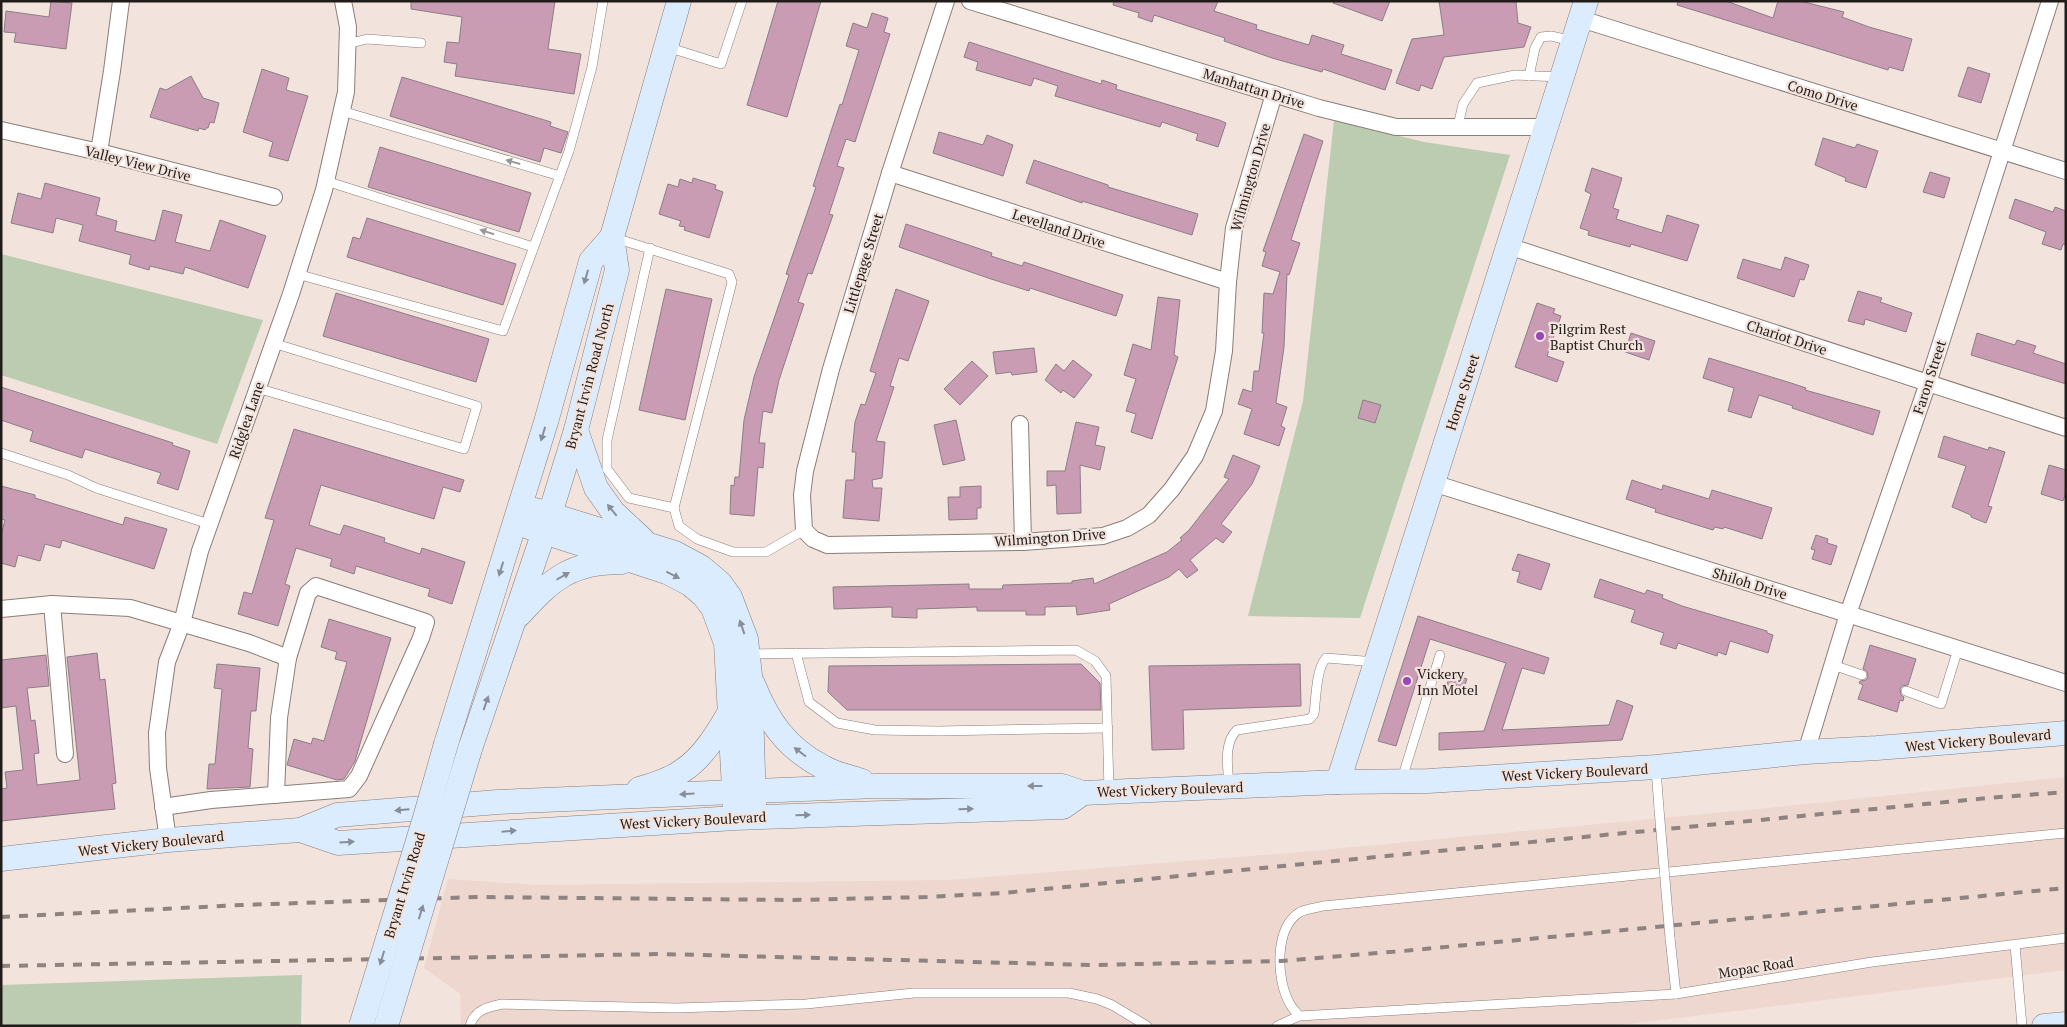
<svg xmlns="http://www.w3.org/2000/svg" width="2067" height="1027" font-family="'PT Serif',serif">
<rect width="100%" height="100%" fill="#f2e3dd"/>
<!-- built -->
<polygon fill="#eed7ce" points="2066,777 2066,970 1662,1020 1609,1026 461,1026 460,994 424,968 448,879 538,885 950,880 1301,852 1758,809"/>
<!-- green -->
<g fill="#bcccb0">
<polygon points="1334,120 1424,142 1510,155 1360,618 1248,616 1303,401"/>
<polygon points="1,254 263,320 217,444 1,375"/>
<polygon points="302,975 301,1026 1,1026 1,985"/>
</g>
<!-- building -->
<g fill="#c99cb4" stroke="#8b7e85">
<polygon points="51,1 72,3 66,49 14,42 16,33 4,32 6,11 49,17"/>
<polygon points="411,1 555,1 548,49 581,54 574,94 455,76 457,64 444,62 447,42 459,43 462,17 411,9"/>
<polygon points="778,1 821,1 787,117 747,105"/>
<polygon points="1114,1 1218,1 1214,11 1257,25 1256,29 1309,45 1312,35 1344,45 1341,54 1392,70 1385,90 1323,69 1322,72 1272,58 1224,41 1225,38 1154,15 1152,22 1138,17 1139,13 1113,5"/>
<polygon points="1333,1 1390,1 1382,21 1333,3"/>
<polygon points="1439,1 1516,1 1518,23 1531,27 1524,47 1444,57 1432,89 1421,85 1419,91 1396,83 1412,39 1444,35"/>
<polygon points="1678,1 1726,1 1773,18 1778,1 1800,1 1844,12 1842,17 1869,27 1912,39 1903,71 1889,67 1888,70 1677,5"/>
<polygon points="872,13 888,18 884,32 890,34 855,142 846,139 837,166 844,168 829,214 833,215 812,274 808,273 798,302 804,304 779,380 772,413 763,411 759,443 765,443 763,468 758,467 754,516 730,514 731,485 734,486 735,477 739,477 744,420 754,377 789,275 786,274 816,187 813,186 840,104 842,105 859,50 846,46 853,23 867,28"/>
<polygon points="969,42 1101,84 1102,80 1117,85 1116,89 1219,120 1226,123 1218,147 1196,140 1198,134 1162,122 1160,127 1055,96 1058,86 1034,78 1031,86 976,70 978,62 964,57"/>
<polygon points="1968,67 1990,74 1981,103 1958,96"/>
<polygon points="262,69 289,78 286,90 308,96 288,161 269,156 273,142 243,132"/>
<polygon points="191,76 203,98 219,103 214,123 210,122 208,128 206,128 205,130 199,128 198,131 150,117 160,88 166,90"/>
<polygon points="402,77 551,122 550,126 568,132 561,153 544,148 540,162 390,116"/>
<polygon points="939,132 983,145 987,135 1013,145 1003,176 933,153"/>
<polygon points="1304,134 1323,141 1291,240 1300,243 1289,275 1287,274 1284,347 1276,403 1287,407 1281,426 1285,428 1279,446 1244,434 1252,409 1238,404 1243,389 1252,392 1254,371 1259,371 1264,333 1262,333 1264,293 1273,294 1280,272 1262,266 1266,252 1263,251"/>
<polygon points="1823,138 1855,148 1857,144 1878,151 1866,188 1845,181 1846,178 1815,165"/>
<polygon points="380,147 531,193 519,232 368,187"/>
<polygon points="1034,160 1108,185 1108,187 1198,214 1192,235 1082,201 1082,203 1026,183"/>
<polygon points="1592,168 1622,178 1613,208 1619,210 1616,219 1662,233 1667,215 1699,225 1687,261 1644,248 1631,244 1630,247 1588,235 1589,231 1580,228 1591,194 1585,191"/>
<polygon points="1930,172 1950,178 1944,198 1923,192"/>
<polygon points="693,178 716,185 715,189 723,192 709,238 684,230 685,227 679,226 681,221 659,214 668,184 678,187 680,179 692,183"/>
<polygon points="45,183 100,198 96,215 117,221 115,231 155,241 163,210 182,215 175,242 210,251 220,220 266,236 248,288 185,267 183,274 150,266 149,270 129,264 131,255 79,241 83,225 56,218 53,233 11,223 18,193 41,199"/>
<polygon points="2015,199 2053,212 2055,207 2066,211 2066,245 2063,244 2061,250 2042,244 2046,232 2009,218"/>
<polygon points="367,218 516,264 503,305 347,257 353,237 360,239"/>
<polygon points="906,224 992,253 991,256 1022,266 1024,262 1123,295 1116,316 1030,288 1029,291 991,279 899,247"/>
<polygon points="1785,257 1809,265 1804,280 1800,279 1794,297 1737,278 1743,259 1781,270"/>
<polygon points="666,289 712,299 685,420 639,410"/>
<polygon points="896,289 929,301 908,361 899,358 890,386 894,387 876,441 885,442 882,478 872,480 873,488 882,488 879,521 843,518 846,480 854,480 856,452 852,452 855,422 861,404 865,405 876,373 870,371"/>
<polygon points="1858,291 1882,298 1880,302 1912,313 1906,332 1865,319 1864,325 1848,321"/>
<polygon points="336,293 489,339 476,382 323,336"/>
<polygon points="1158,297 1180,300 1174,355 1178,357 1152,439 1131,432 1136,414 1126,411 1136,379 1124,375 1133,344 1151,350"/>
<polygon points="1537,303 1555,309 1553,313 1561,316 1547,356 1564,362 1557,382 1515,367"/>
<polygon points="1631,333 1655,341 1649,360 1625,352"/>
<polygon points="1977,333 2015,345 2017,340 2036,346 2033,353 2066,364 2066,384 1971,355"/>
<polygon points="1034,348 1037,372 1012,375 1011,372 996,374 993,352"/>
<polygon points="1709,358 1791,383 1806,388 1805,390 1880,411 1873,435 1792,408 1793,406 1759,395 1751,418 1728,411 1734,388 1703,378"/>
<polygon points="1073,360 1092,375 1074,398 1063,390 1061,393 1045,380 1056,364 1064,371"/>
<polygon points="972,361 988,376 960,405 944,389"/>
<polygon points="1,387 173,443 172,445 190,451 178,490 157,483 161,473 85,449 82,458 30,441 33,431 1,420"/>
<polygon points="1363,400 1381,405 1375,423 1358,418"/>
<polygon points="956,420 965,460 943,465 934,425"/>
<polygon points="1076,422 1099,427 1095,445 1105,447 1100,470 1080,465 1081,513 1057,514 1056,485 1047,486 1047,471 1065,471"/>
<polygon points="294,429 464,480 460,492 443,487 434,519 321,485 309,525 340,535 344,525 385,538 384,542 420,554 422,548 465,562 452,604 428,596 430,589 356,566 354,574 330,566 332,559 296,548 285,584 290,586 278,626 238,614 244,592 252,594 274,520 265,518"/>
<polygon points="1944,436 1988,450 1989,447 2005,452 1988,506 1992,507 1986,523 1971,517 1971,515 1952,507 1966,466 1938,457"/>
<polygon points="1233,455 1260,466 1252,484 1221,524 1232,532 1223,543 1216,538 1190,560 1198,570 1187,578 1179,569 1169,577 1109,604 1110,610 1077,615 1076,606 1045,607 1045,615 1026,615 1026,611 977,611 977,607 917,609 917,618 892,617 892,607 834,609 833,587 969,584 969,589 1002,589 1003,585 1072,583 1072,581 1093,578 1094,584 1167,552 1182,540 1180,538 1189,530 1229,479 1224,477"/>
<polygon points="2049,465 2066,470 2066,492 2063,501 2041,494"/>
<polygon points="1632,480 1662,490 1663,485 1709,499 1712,490 1772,508 1762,539 1724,527 1723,529 1715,527 1713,530 1655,512 1656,509 1626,499"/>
<polygon points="1,486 35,495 35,498 123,525 125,517 167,529 154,569 62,540 60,548 45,544 40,561 18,555 15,567 1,563 1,535 5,520 1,519"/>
<polygon points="981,486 981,508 977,508 977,519 949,520 948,497 960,497 960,487"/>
<polygon points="1816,535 1828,539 1827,543 1837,546 1831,565 1812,559 1815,550 1811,549"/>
<polygon points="1518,554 1550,564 1541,590 1517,582 1520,572 1512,570"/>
<polygon points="1600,579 1645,594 1647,590 1663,595 1662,598 1682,606 1767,631 1767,633 1773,635 1768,653 1730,641 1726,655 1718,652 1717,656 1678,643 1676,649 1660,644 1664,633 1631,622 1635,610 1594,597"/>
<polygon points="1418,616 1549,658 1544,674 1522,668 1502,730 1609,725 1617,700 1633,706 1622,740 1439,750 1439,733 1484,731 1506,663 1430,639 1396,746 1378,741"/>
<polygon points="329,619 391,638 355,761 344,779 337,780 287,765 294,739 311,744 313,738 324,741 347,662 335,659 337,652 321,647"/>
<polygon points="1870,645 1916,659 1908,685 1902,686 1900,689 1901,695 1904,697 1903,701 1900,700 1897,712 1858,699 1863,685 1859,683 1860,681 1866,680 1868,677 1867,671 1863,669"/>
<polygon points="97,653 100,680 105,679 116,783 112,784 115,809 1,821 1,789 7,788 5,772 23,770 16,706 1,708 1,660 46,655 49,686 27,688 31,721 35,720 39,753 34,754 37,785 80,780 67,657"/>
<polygon points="217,664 260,668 256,711 251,711 248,748 253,749 250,787 207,789 209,764 215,764 222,689 214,688"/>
<polygon points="1081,664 1100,683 1101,710 847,710 828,692 829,666"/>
<polygon points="1300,664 1301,706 1183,710 1184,749 1152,750 1149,666"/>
<polygon points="1450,674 1467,679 1462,694 1446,688"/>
</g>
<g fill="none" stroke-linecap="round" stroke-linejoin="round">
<defs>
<g id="lane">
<polyline points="347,44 367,39 421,43"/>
<polyline points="667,47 721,64 742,1"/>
<polyline points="1529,76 1535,48 1541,37 1551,36 1573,41"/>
<polyline points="342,111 560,176"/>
<polyline points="1458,126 1463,104 1477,83 1515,75 1561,77"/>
<polyline points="326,181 533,247"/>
<polyline points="615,238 729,274 732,282 674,508 679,526 697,539 733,552 766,552 804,530"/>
<polyline points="650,248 607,440 607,469 629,498 674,508"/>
<polyline points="297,274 503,331 569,151 592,67 603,1"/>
<polyline points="257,388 464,449 477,406 273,343"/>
<polyline points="1,453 68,475 96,488 209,524"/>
<polyline points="796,653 809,702 837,723 875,730 938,731 1108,728"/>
<polyline points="748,654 1076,650 1095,661 1106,676 1109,791"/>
<polyline points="1833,665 1862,675"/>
<polyline points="1906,691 1941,704 1958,649"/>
<polyline points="1656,769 1659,809"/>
<polyline points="1402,779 1440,655"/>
<path d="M1229,786c-1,-18 -6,-43 8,-56l73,-11 4,-5c2,-15 2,-45 12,-56l50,4"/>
<path d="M2066,833l-743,73c-7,2 -16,3 -23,6 -26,16 -24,68 -10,92 2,4 6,8 9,12l377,-22 196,-32 194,-24"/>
<polyline points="1670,938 1676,994"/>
<polyline points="2015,945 2022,1026"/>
<path d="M470,1026c4,-16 18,-19 32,-22l174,4 130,-4 108,-11h155l28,6 15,6 35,21"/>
<polyline points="1277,1026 1299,1016"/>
</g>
<g id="street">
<polyline points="946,1 890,173 831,369 805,471 802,495 804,530 813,539 827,545 1023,542 1103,536 1127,528 1149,515 1172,489 1195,456 1214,411 1224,351 1228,282 1234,228 1274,94"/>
<polyline points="970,1 1319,108 1396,127 1546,127"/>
<polyline points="1581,19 2066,171"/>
<polyline points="1,130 99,152 274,197"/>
<polyline points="99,152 112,71 121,1"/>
<polyline points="890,173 1228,282"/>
<polyline points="1508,246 2066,428"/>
<polyline points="1020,424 1023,542"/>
<polyline points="1433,483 2066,683"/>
<polyline points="52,604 65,754"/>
<polyline points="1,609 52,604 130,608 249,643 288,658 308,593 316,586 426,622 421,638 359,776 349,789 211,800 163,807"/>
<polyline points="1806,752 1848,614 1928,383 2050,1"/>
<polyline points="276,795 279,718 288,658"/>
<polyline points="168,840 158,768 157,733 167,662 182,623 200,551 291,294 324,190 346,92 348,27 343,1"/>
</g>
<g id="secondary">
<polyline points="576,430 596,488 613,512 642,539"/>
<polyline points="535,510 675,553 701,567 720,583 730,597 746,639 750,675 754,805"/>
<polyline points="529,527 667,572 690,584 704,596 713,608 726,643 735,807"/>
<path d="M519,615c33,-36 51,-53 103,-53"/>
<path d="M753,684c15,37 33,64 70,83 12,7 27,10 39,14"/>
<polyline points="446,744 546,422 591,261 612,237"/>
<polyline points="470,749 550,514 576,430 617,270 612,237 679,1"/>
<polyline points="1338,782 1586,1"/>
<path d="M639,789c14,-4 31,-9 43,-18 22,-14 36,-39 49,-61"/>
<polyline points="300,830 338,843 735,818 1063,807 1083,793"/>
<polyline points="1,859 168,840 300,830 337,815 498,802 876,786 1062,786 1083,793 1338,782 1428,781 1656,767 1806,752 1877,748 2066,733"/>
<polyline points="2044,1026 2066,1024"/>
</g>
</defs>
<!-- lane casing -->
<use href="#lane" stroke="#8b7d78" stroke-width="10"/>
<!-- street casing -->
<use href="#street" stroke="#8b7d78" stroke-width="18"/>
<!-- secondary casing -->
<use href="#secondary" stroke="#8b7d78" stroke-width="25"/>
<!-- lane -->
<use href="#lane" stroke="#fff" stroke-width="9"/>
<!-- street -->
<use href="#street" stroke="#fff" stroke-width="16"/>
<!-- secondary -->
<use href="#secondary" stroke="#daecfe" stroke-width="24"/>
<!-- rail -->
<g stroke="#8e837f" stroke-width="4" stroke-dasharray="9 9" stroke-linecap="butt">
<polyline points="1,917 242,905 477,897 794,900 927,897 1003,893 1988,798 2066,792"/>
<polyline points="1,966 661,954 1093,965 1281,961 1403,951 2066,888"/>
</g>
<defs>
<polyline id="lane-bridge" points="1659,809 1670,938"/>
<g id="secondary-bridge">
<polyline points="361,1026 425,818 446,744"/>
<polyline points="386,1026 470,749"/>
</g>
</defs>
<!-- lane-bridge casing -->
<use href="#lane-bridge" stroke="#8b7d78" stroke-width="10" stroke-linecap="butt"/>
<!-- secondary-bridge casing -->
<use href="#secondary-bridge" stroke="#8b7d78" stroke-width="25" stroke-linecap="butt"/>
<!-- lane-bridge -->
<use href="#lane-bridge" stroke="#fff" stroke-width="9"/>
<!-- secondary-bridge -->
<use href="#secondary-bridge" stroke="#daecfe" stroke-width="24"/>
</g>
<!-- one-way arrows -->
<defs><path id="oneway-solid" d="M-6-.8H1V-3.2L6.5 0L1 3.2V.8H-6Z" transform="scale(1.25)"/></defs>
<g fill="#9b9998">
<use href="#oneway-solid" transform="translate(513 162) rotate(-164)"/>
<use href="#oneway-solid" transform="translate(487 232) rotate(-162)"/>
</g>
<g fill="#878e97">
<use href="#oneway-solid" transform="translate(586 277) rotate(106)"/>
<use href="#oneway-solid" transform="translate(543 434) rotate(107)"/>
<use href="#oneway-solid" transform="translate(612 510) rotate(-129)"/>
<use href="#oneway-solid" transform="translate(501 569) rotate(107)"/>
<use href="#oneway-solid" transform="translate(673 575) rotate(27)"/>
<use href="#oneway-solid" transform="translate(563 576) rotate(-30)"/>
<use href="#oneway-solid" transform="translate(742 627) rotate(-109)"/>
<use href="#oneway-solid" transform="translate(486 703) rotate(-71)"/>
<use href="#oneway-solid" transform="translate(800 752) rotate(-143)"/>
<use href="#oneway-solid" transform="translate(1035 786) rotate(-180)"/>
<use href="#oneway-solid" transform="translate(687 794) rotate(177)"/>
<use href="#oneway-solid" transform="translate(966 809) rotate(-2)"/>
<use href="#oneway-solid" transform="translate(402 810) rotate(175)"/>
<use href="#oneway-solid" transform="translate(803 815) rotate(-2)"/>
<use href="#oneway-solid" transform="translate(509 831) rotate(-5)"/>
<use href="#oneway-solid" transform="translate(347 842) rotate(-4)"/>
<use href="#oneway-solid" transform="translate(421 912) rotate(-73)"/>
<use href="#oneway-solid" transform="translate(382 958) rotate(107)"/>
</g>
<!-- markers -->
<g fill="#9848b8" stroke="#f2e3dd" stroke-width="2">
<circle cx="1540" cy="336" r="5"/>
<circle cx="1407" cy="681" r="5"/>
</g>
<g text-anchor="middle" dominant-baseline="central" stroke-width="4.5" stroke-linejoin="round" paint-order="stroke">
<!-- street labels -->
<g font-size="14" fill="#211c1a" stroke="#f2e3dd">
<text transform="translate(1254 88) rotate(17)">Manhattan Drive</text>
<text transform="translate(1823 95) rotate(17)">Como Drive</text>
<text transform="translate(138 163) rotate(14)">Valley View Drive</text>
<text transform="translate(1250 177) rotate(-74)">Wilmington Drive</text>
<text transform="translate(1059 228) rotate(18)">Levelland Drive</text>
<text transform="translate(863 263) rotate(-73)">Littlepage Street</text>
<text transform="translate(1787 337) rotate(18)">Chariot Drive</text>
<text transform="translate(589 376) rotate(-75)">Bryant Irvin Road North</text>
<text transform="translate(1929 377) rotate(-72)">Faron Street</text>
<text transform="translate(1462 392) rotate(-72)">Horne Street</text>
<text transform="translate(246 420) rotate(-71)">Ridglea Lane</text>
<text transform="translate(1050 537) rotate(-4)">Wilmington Drive</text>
<text transform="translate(1750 583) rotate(17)">Shiloh Drive</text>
<text transform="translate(1978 740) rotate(-5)">West Vickery Boulevard</text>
<text transform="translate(1575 772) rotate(-3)">West Vickery Boulevard</text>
<text transform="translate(1170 789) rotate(-2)">West Vickery Boulevard</text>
<text transform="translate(693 820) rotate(-3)">West Vickery Boulevard</text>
<text transform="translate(151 843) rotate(-6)">West Vickery Boulevard</text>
<text transform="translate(404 885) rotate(-73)">Bryant Irvin Road</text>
<text transform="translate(1756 967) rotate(-9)">Mopac Road</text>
</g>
<!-- poi labels -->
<g font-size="14" fill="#211c1a" stroke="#f2e3dd" text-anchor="start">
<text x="1550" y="328">Pilgrim Rest<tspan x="1550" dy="16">Baptist Church</tspan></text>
<text x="1417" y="673">Vickery<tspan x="1417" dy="16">Inn Motel</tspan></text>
</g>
</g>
<!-- border -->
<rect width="2067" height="1027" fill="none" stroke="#211c1a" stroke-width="5"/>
</svg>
